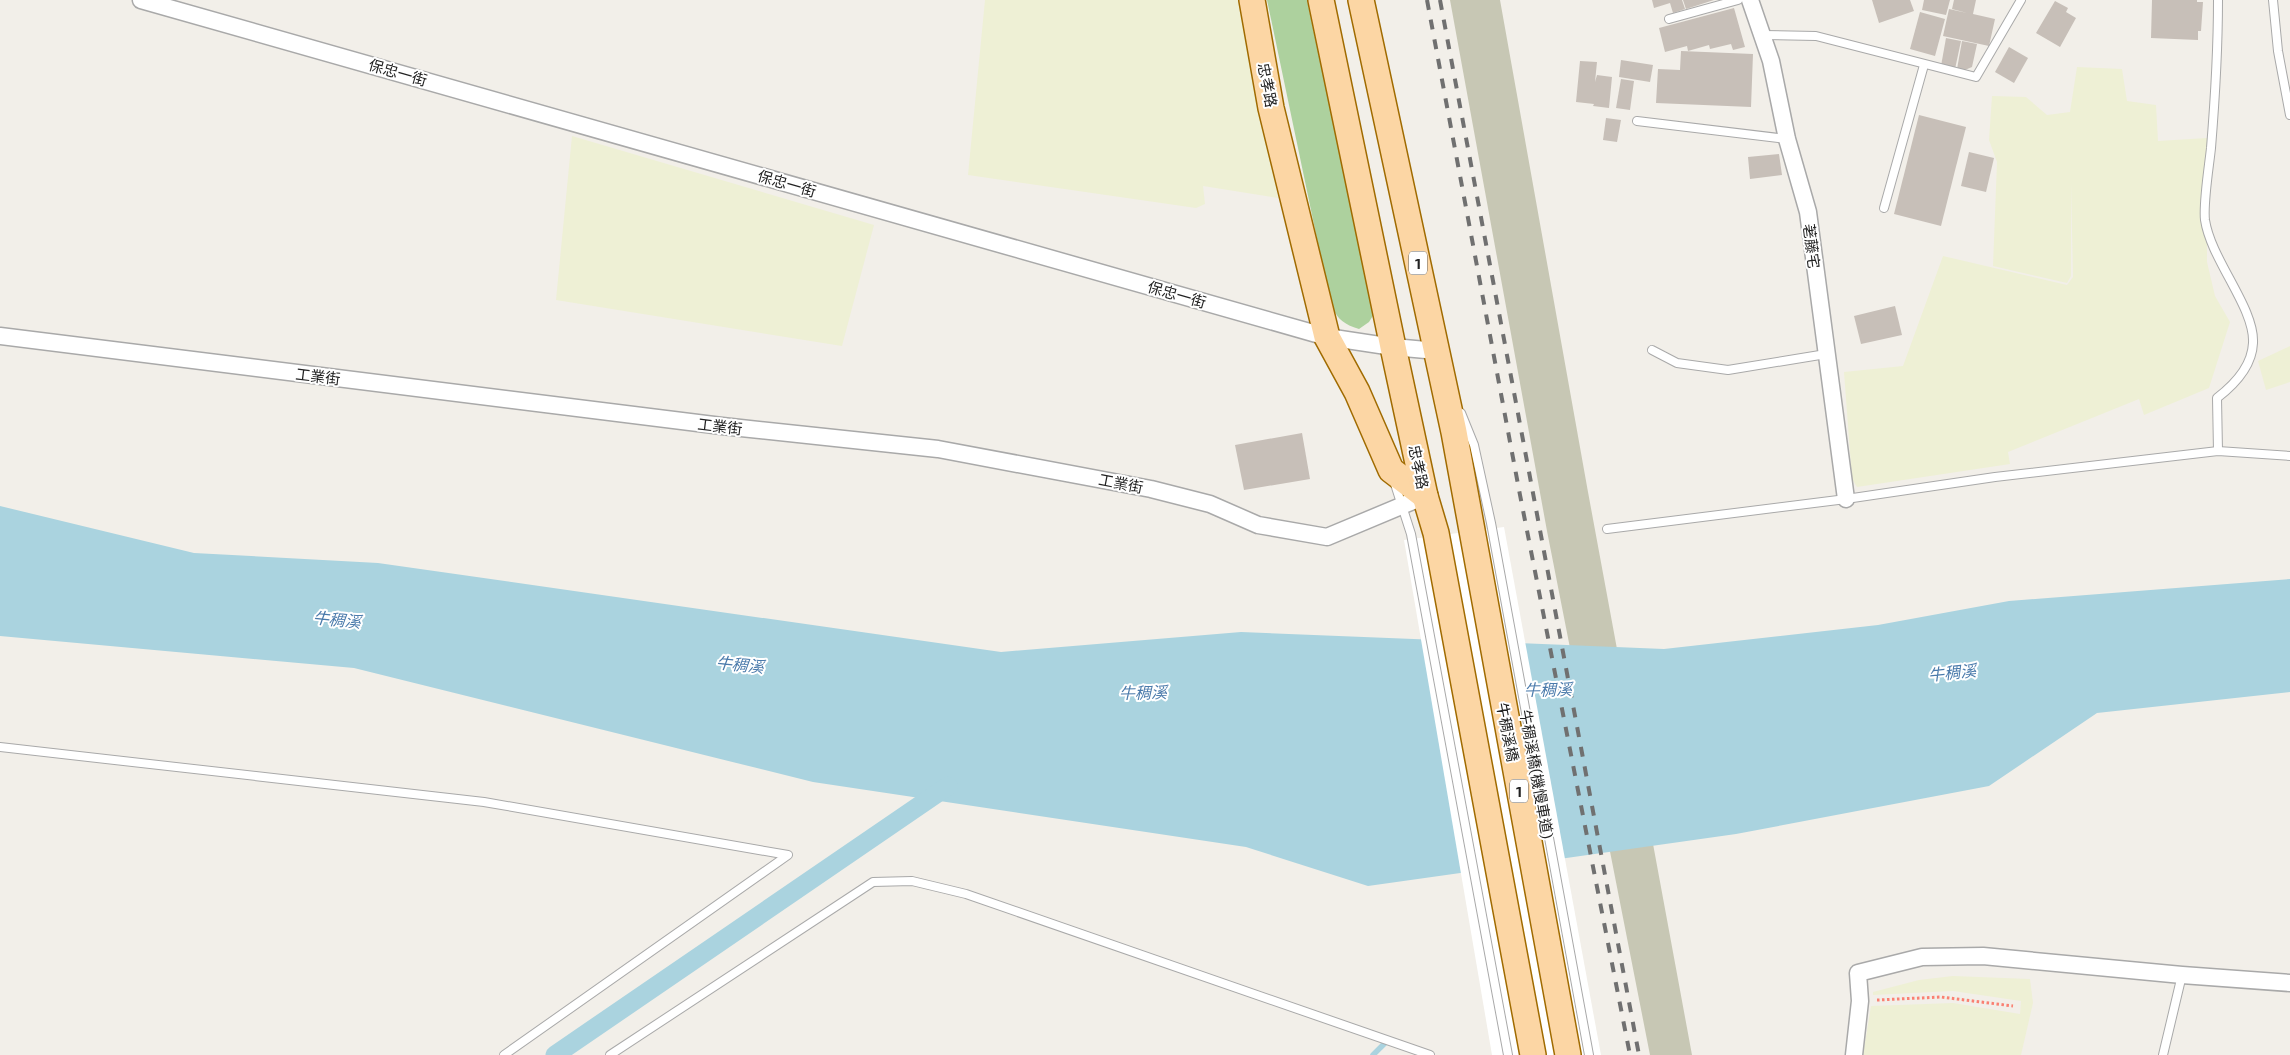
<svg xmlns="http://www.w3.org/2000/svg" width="2290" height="1055" font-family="'Exo 2','Noto Sans TC',sans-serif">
<rect width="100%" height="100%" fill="#f2efe9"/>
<!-- construction -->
<polygon fill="#c7c7b4" points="1450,0 1500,0 1588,492 1692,1055 1650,1055 1547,531"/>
<!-- farmland -->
<g fill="#eef0d5">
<polygon points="985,0 1239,0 1278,198 1203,186 1205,204 1196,208 968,175"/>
<polygon points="2077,67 2122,69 2127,101 2156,105 2158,141 2207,138 2207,262 2215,296 2230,322 2209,388 2144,415 2139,399 2008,452 2010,464 1857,487 1852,479 1844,372 1903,366 1943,256 2067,285 2073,277 2071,183 2071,276 2067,283 1993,266 1997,162 1989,140 1992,96 2026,97 2047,115 2070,112"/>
<polygon points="572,136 874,225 842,346 556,300"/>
<polygon points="2290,346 2290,382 2266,390 2258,361"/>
<polygon points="1953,976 2030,979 2033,1003 2021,1055 1863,1055 1871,1006 1953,1003 2020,1014 2021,1001 1953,991 1873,995 1873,992 1919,980"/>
</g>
<!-- forest -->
<path fill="#add19e" d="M1267,0h40l67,314 -5,8 -10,7c-29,-8 -28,-27 -34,-52z"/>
<!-- water -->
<polygon fill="#aad3df" points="0,506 194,553 378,563 1001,652 1241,632 1664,649 1878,625 2009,601 2290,579 2290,692 2097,713 1989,786 1736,834 1368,886 1246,847 813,782 354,668 0,636"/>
<!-- pier -->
<polygon fill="#fff" points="1504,527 1601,1055 1492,1055 1404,540"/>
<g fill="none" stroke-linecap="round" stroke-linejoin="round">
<!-- stream -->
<polyline stroke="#aad3df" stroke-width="5.5" points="1373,1055 1388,1040"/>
<!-- canal -->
<polyline stroke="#aad3df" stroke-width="19" points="555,1055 948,786"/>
</g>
<!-- building -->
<g fill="#c7bfb8">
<polygon points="1652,0 1682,0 1685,9 1673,13 1670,3 1654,8"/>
<polygon points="1683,0 1714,0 1686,9"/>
<polygon points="1872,0 1910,0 1914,11 1879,23"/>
<polygon points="1924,0 1950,0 1946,15 1922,10"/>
<polygon points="1954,0 1976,0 1973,14 1995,19 1989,46 1943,36 1949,9 1967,13 1952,9"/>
<polygon points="2152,0 2197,0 2197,2 2203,2 2201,31 2198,31 2198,40 2151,38"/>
<polygon points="2055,1 2068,8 2066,12 2076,18 2060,47 2036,33"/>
<polygon points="1734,8 1745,47 1733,50 1731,44 1710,49 1709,45 1688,51 1687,46 1665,52 1659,28"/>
<polygon points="1920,12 1945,19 1935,56 1910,49"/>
<polygon points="1946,38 1961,41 1955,69 1941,66"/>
<polygon points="1962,41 1977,44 1972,67 1965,70 1957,69"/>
<polygon points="2009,47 2028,58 2014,83 1995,72"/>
<polygon points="1681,51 1753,54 1751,107 1656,103 1658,69 1680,70"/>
<polygon points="1621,60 1653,65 1650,82 1619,77"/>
<polygon points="1580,61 1597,62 1595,82 1597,75 1612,77 1609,108 1593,106 1594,104 1576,102"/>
<polygon points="1621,79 1634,81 1630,110 1616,108"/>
<polygon points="1919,115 1966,127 1941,226 1894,214"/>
<polygon points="1606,118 1621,120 1617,142 1603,140"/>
<polygon points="1969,152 1994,158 1986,192 1961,186"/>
<polygon points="1779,154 1782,175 1750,179 1748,157"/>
<polygon points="1895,306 1902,335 1861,344 1854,316"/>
<polygon points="1302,433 1310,479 1244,490 1235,445"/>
</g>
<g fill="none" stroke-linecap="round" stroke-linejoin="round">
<defs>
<g id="service">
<polyline points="2273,0 2278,51 2290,115"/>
<polyline points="1669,19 1738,0"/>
<polyline points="1761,35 1816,36 1976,77 2021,0"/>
<polyline points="1637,121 1787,139"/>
<polyline points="1884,208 1924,65"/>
<polyline points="1652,350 1677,363 1728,370 1826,354"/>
<polyline points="1461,413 1474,445 1491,523 1589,1055"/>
<path d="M2218,451l-1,-53c17,-13 35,-31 36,-55 2,-35 -42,-83 -48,-123 -2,-17 4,-53 6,-72 4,-49 7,-98 7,-148"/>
<polyline points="1394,481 1411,534 1508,1055"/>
<polyline points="1607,529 1846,499 1995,477 2218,451 2290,456"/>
<polyline points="0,747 484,802 788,855 504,1055"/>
<polyline points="610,1055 873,882 912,881 966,894 1430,1055"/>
<polyline points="2163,1055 2182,975"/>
</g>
<g id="minor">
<polyline points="141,0 1327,337 1393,347 1437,351"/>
<polyline points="1750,0 1771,61 1787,139 1808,212 1846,499"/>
<polyline points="0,336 722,426 938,449 1151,489 1210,504 1258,525 1327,537 1425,496"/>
<polyline points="1854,1055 1860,1001 1858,973 1922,957 1983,956 2182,975 2290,983"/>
</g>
<g id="primary">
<polyline points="1252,0 1271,108 1327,337 1357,392 1391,470 1425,496"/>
<polyline points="1321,0 1393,347 1425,496 1436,533 1533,1055"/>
<polyline points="1361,0 1454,432 1568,1055"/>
</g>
</defs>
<!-- service casing -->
<use href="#service" stroke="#a9a9a9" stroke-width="10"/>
<!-- minor casing -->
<use href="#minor" stroke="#a9a9a9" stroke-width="19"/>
<!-- primary casing -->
<use href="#primary" stroke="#a06b00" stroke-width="28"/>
<!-- path -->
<polyline stroke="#fa8072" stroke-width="3" stroke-dasharray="2.5 2.5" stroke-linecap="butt" points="1877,1000 1941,997 2013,1006"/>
<!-- service -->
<use href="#service" stroke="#fff" stroke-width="8"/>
<!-- minor -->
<use href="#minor" stroke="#fff" stroke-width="16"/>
<!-- primary -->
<use href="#primary" stroke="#fcd6a4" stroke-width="25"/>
<!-- rail -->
<g stroke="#707070" stroke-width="4" stroke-dasharray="10 10" stroke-linecap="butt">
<polyline points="1427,0 1520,495 1630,1055"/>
<polyline points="1440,0 1639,1055"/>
</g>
</g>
<g text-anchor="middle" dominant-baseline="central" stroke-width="4" stroke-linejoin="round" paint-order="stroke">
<!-- shield labels -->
<g fill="#fff" stroke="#646464" stroke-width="1">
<rect x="1409" y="251.5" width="18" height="23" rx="4"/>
<rect x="1510" y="779.5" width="18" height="23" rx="4"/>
</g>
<g font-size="14" font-weight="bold" fill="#222">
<text x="1418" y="263">1</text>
<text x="1519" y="791">1</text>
</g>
<!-- street labels -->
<g font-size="15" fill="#222" stroke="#fff">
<text transform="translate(398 72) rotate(16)">保忠一街</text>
<text transform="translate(1268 85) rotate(79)">忠孝路</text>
<text transform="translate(787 183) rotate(16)">保忠一街</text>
<text transform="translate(1812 246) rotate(83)">荖藤宅</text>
<text transform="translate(1177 294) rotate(16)">保忠一街</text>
<text transform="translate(318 376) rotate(7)">工業街</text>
<text transform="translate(720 426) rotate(7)">工業街</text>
<text transform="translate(1419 467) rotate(78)">忠孝路</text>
<text transform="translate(1121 483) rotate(11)">工業街</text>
<text transform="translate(1508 732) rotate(79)">牛稠溪橋</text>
<text transform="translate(1537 774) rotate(80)">牛稠溪橋(機慢車道)</text>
</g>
<!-- water labels -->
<g font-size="16" font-style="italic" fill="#4a7aab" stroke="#fff">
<text transform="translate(337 619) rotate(6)">牛稠溪</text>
<text transform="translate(740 664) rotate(6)">牛稠溪</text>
<text transform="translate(1952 672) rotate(-6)">牛稠溪</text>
<text transform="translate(1548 689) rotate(-1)">牛稠溪</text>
<text transform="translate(1143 692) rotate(-1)">牛稠溪</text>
</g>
</g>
</svg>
